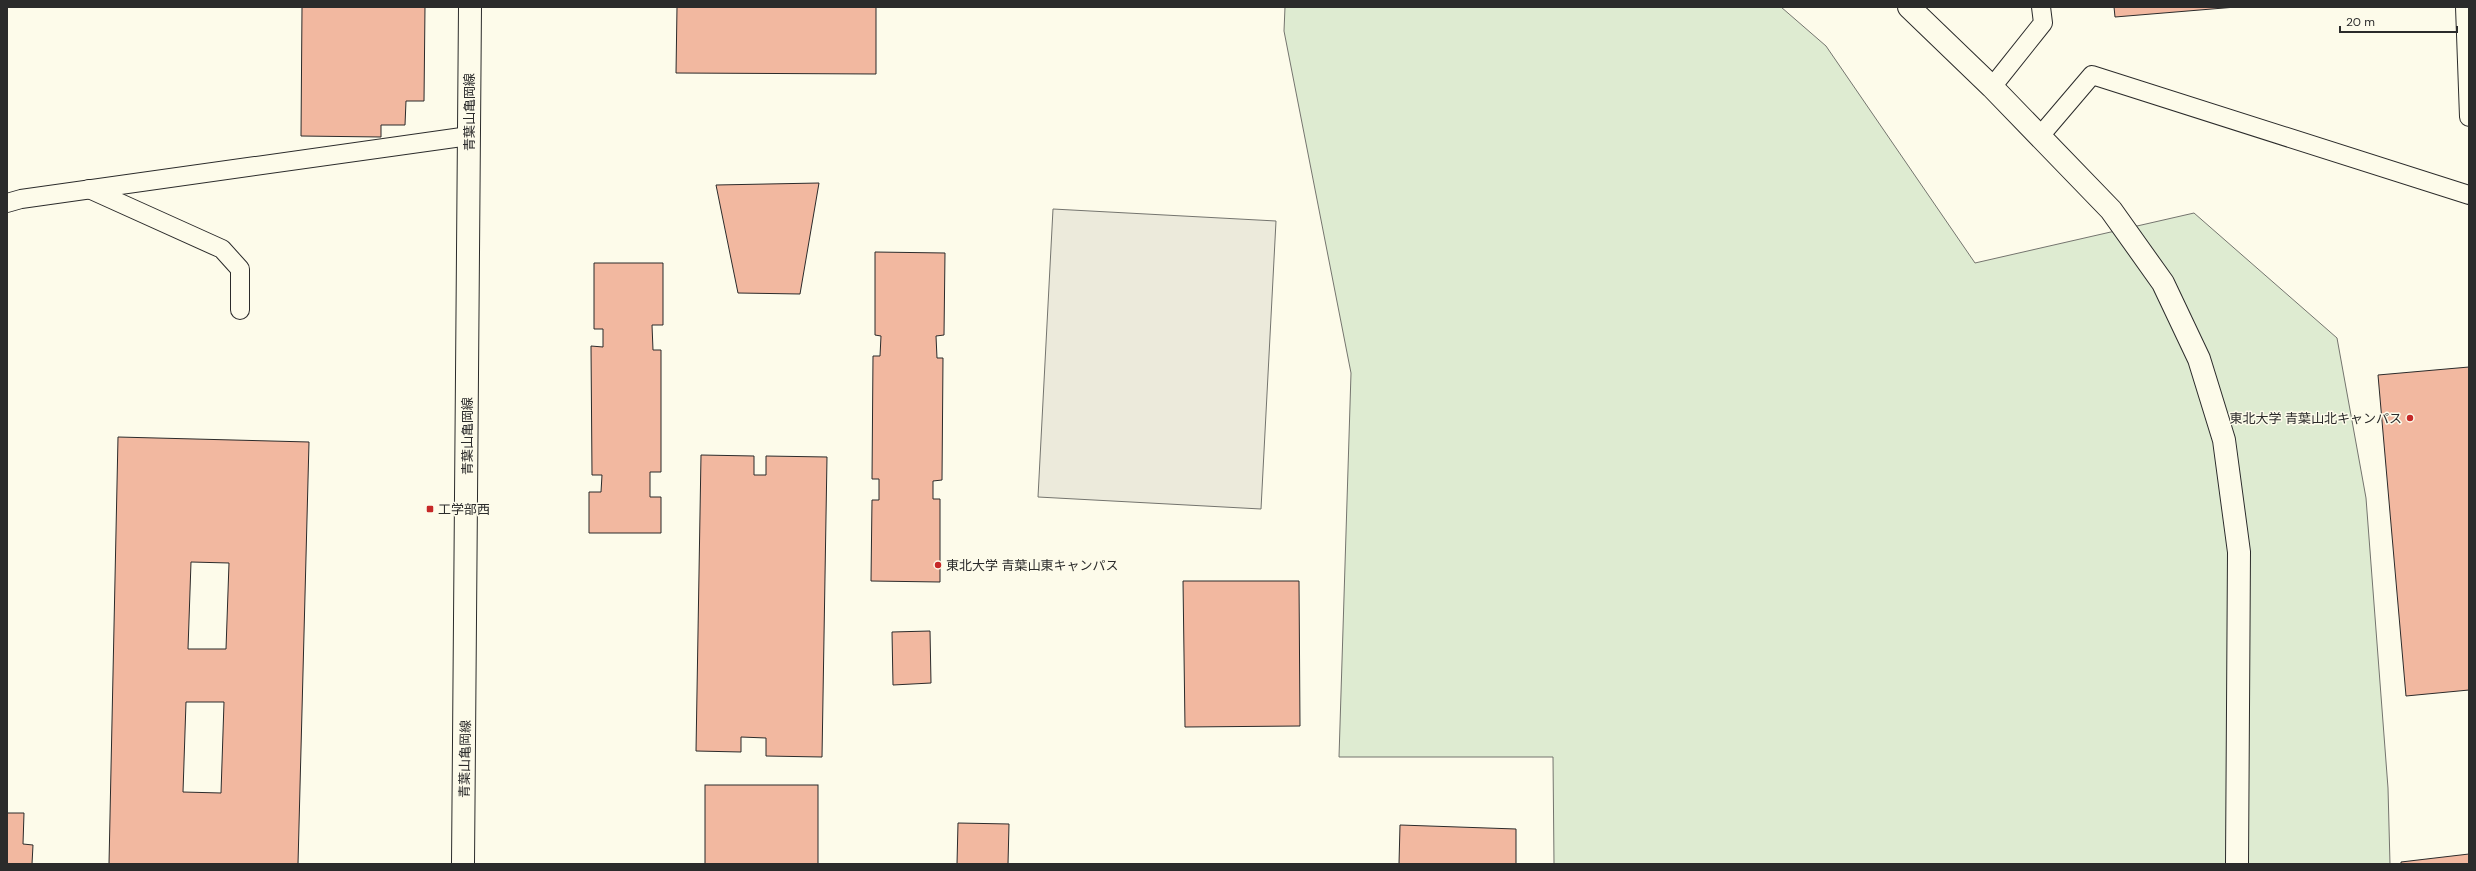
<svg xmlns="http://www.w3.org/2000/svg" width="2476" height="871" font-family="'DM Sans','Noto Sans JP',sans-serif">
<rect width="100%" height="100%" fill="#fdfbea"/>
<!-- green -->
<polygon fill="#deebd1" stroke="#74746e" points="1285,7 1781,7 1826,46 1975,263 2194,213 2337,338 2366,498 2388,788 2390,864 1554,864 1553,757 1339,757 1351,373 1284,31"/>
<!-- parking -->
<polygon fill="#eceadb" stroke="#74746e" points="1053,209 1276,221 1261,509 1038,497"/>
<!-- building -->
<g fill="#f2b8a0" stroke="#2b2b2b" fill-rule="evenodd">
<polygon points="302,7 425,7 424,101 406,101 405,125 381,125 381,137 301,136"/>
<polygon points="677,7 876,7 876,74 676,73"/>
<polygon points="2114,7 2236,7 2115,17"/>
<polygon points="819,183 800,294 738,293 716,185"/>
<polygon points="875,252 945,253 944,335 936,336 937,358 943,358 942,480 933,481 933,499 940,499 940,582 871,581 872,500 879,500 879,479 872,479 873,356 880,356 881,336 875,335"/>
<polygon points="594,263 663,263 663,325 652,325 653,350 661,350 661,472 650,472 650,497 661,497 661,533 589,533 589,492 601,492 602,475 592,475 591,346 603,347 603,329 594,329"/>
<polygon points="2469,367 2469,690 2406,696 2378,375"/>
<path d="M118,437l191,5 -11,422h-189zM191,562l38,1 -3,86h-38zM186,702h38l-3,91 -38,-1z"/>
<polygon points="701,455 754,456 754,475 766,475 766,456 827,457 822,757 766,756 766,738 741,737 741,752 696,751"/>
<polygon points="1183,581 1299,581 1300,726 1185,727"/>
<polygon points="930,631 931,683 893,685 892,632"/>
<rect x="705" y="785" width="113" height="79"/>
<polygon points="7,813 24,813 23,844 33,845 32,864 7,864"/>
<polygon points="958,823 1009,824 1008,864 957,864"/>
<polygon points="1400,825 1516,829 1516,864 1399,864"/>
<polygon points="2469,854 2469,864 2401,864 2401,862"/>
</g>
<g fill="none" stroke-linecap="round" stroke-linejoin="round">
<defs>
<g id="service">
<polyline points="2465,7 2469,117"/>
<polyline points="1992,87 2043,23 2041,7"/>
<polyline points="2040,136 2092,75 2469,195"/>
<polyline points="89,189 222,249 240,269 240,310"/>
<polyline points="7,203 21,199 469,136"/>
</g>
<g id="tertiary">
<polyline points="1909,7 1992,87 2111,210 2163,283 2199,359 2224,440 2239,552 2237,864"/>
<polyline points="463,864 470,7"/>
</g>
</defs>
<!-- service casing -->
<use href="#service" stroke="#2b2b2b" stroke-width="20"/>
<!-- tertiary casing -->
<use href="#tertiary" stroke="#2b2b2b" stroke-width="24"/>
<!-- service -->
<use href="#service" stroke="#fdfbea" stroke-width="18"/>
<!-- tertiary -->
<use href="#tertiary" stroke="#fdfbea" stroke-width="22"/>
</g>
<!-- markers -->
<g fill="#c62828" stroke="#fdfbea" stroke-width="1.5">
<circle cx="2410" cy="418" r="4"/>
<rect x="426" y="505" width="8" height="8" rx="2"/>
<circle cx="938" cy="565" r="4"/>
</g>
<g text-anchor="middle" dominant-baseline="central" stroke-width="3" stroke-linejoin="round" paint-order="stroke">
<!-- street labels -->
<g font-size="13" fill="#2b2b2b" stroke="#fdfbea">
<text transform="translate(469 112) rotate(-90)">青葉山亀岡線</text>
<text transform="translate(467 436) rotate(-90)">青葉山亀岡線</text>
<text transform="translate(465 759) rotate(-89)">青葉山亀岡線</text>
</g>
<!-- poi labels -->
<g font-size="13" fill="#2b2b2b" stroke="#fdfbea" text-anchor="start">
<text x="2402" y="418" text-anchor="end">東北大学 青葉山北キャンパス</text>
<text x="438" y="509">工学部西</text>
<text x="946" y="565">東北大学 青葉山東キャンパス</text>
</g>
</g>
<!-- border -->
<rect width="2476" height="871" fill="none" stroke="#2b2b2b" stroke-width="16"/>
<!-- scale -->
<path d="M2340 26v6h117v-6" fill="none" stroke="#2b2b2b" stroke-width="2"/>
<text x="2346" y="26" font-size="12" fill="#2b2b2b" stroke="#fdfbea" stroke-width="3" paint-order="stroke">20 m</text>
</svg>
